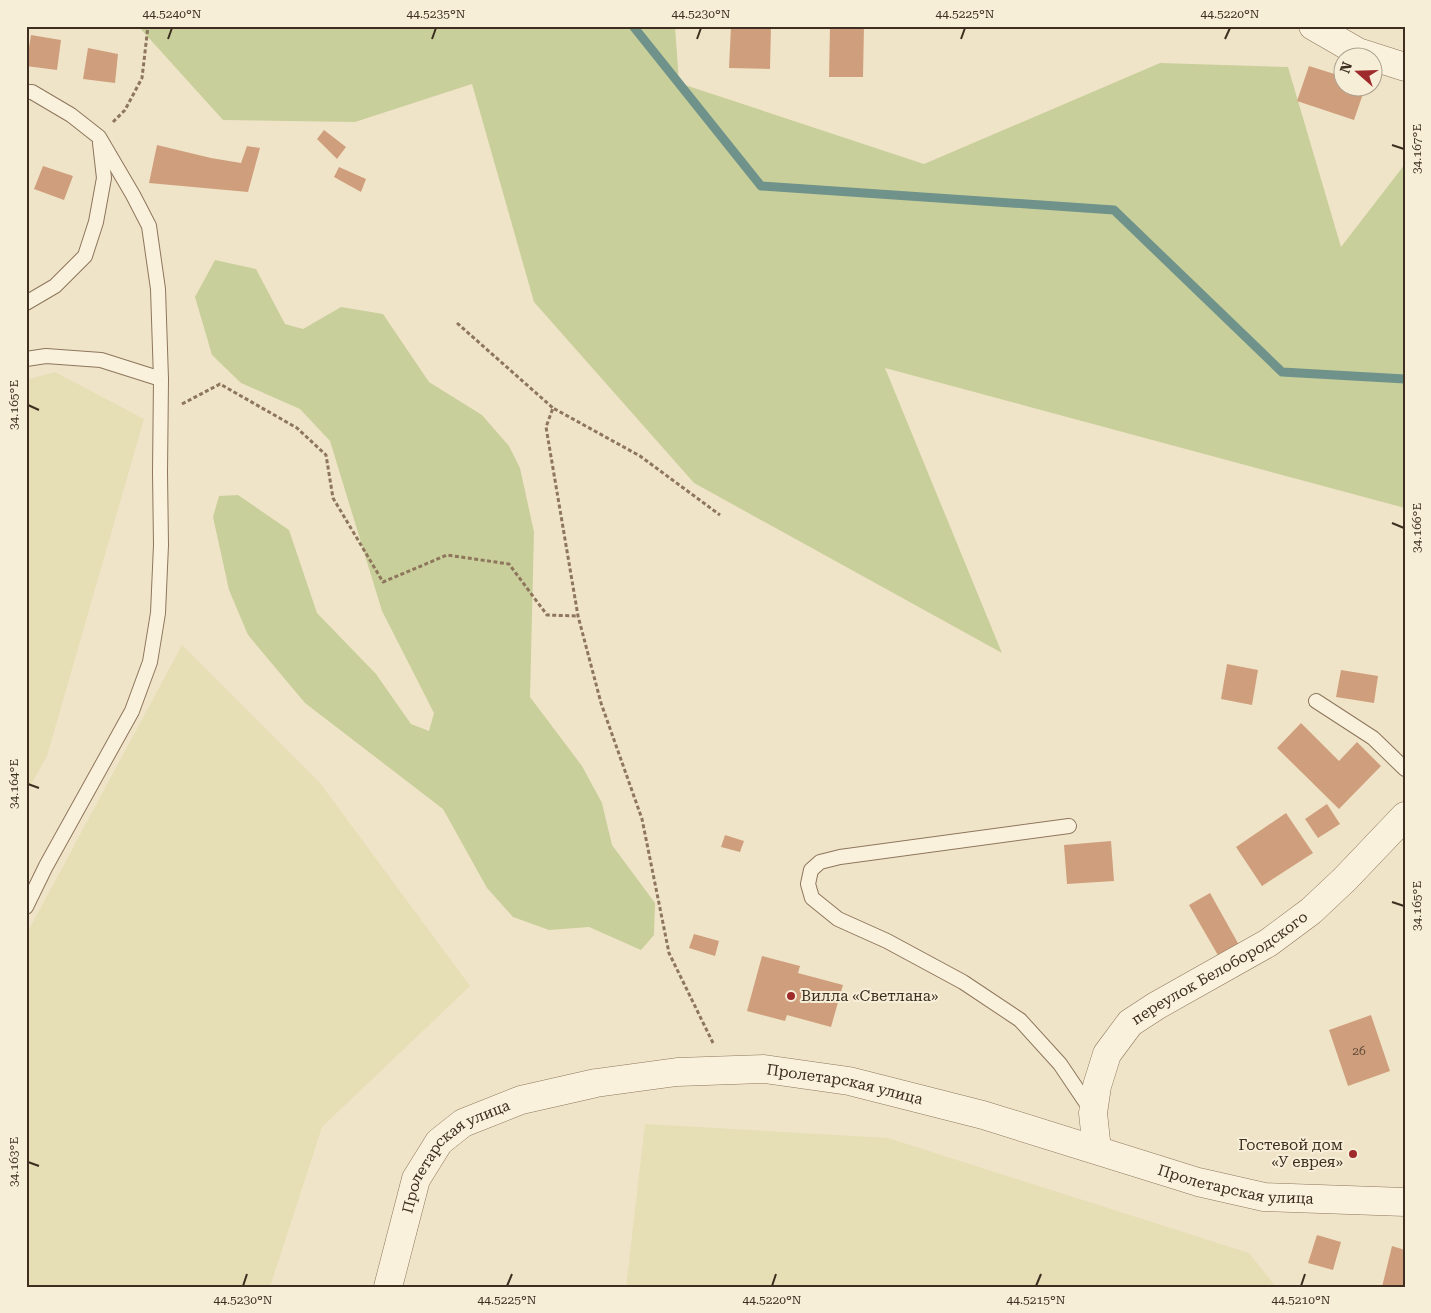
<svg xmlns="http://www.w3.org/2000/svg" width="1431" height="1313" font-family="'Roboto Serif',serif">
<rect width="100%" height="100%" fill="#f0e4c8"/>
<!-- farmland -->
<g fill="#e6deb5">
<polygon points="55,372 144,419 47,756 26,793 26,380"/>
<polygon points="182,645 320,783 470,986 322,1127 270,1287 26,1287 26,935"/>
<polygon points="645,1124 888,1138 1249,1253 1276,1287 626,1287"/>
</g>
<!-- green -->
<g fill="#c9cf9b">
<polygon points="138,26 675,26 679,83 924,164 1160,63 1288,67 1341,247 1405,164 1405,508 885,368 1002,653 694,483 534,302 472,84 355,122 223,120"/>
<polygon points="215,260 256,269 285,324 303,329 341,307 383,314 429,382 482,415 509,446 520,468 534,532 530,697 582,766 602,803 612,845 655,903 654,935 641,950 589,927 549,930 513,917 487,888 443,809 305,703 248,635 229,590 213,517 219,496 238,495 289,530 317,613 376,674 411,724 429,731 434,713 382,611 330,441 300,409 241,383 212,355 195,297"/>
</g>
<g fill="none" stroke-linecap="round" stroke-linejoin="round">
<!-- stream -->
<polyline stroke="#6f938a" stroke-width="9" points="633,26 761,186 1114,210 1282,372 1405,379"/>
</g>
<!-- building -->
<g fill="#cf9f7d">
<polygon points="731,26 771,26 770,69 729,68"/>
<polygon points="830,26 864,26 863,77 829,77"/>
<polygon points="31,35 61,40 57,70 26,66"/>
<polygon points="88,48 118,54 115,83 83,79"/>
<polygon points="1309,66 1344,77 1344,88 1365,88 1354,120 1297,101"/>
<polygon points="324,130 346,147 337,159 317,139"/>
<polygon points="157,145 211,158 241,163 247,146 260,148 248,192 149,183"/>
<polygon points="43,166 73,176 64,200 34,189"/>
<polygon points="339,167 366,179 361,192 334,177"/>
<polygon points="1227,664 1258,670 1252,705 1221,699"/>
<polygon points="1341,670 1378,676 1374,703 1336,697"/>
<polygon points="1301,723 1339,761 1357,742 1381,766 1339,809 1277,748"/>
<polygon points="1327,804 1340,824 1318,838 1305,819"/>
<polygon points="1286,813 1313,853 1262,886 1236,847"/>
<polygon points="725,835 744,841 740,852 721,847"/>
<polygon points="1111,841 1114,881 1067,884 1064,845"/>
<polygon points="1210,893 1239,945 1219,957 1189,905"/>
<polygon points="694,934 719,941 715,956 689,948"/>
<polygon points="762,956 800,966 798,973 843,985 831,1027 787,1015 785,1021 747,1011"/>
<polygon points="1371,1015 1390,1071 1348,1086 1329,1030"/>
<polygon points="1317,1235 1341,1242 1333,1270 1308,1263"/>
<polygon points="1392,1246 1405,1250 1405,1287 1382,1287"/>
</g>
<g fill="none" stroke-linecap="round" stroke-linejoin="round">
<defs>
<g id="lane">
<polyline points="26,92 32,92 71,115 99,137 133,195 149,226 158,289 161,379 160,472 161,545 158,613 150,662 132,711 46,866 26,907"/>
<polyline points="26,303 55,286 85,256 96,222 104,178 100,143"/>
<polyline points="26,359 46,356 101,360 161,379"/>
<polyline points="1316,701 1373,738 1405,769"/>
<polyline points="1069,826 840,857 820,862 811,870 808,884 812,898 838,919 887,941 963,982 1020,1020 1060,1064 1091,1110"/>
</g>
<g id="street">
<polyline points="1313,26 1358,52 1405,67"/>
<path id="s1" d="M1097,1150l-4,-37 4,-27 10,-32 23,-31 26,-17 112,-63 43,-32 34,-32 60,-63"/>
<path id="s2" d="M388,1287l28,-108 23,-37 24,-19 58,-23 75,-17 81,-11 87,-3 85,12 134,34 215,67 66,15 141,5"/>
</g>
</defs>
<!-- lane casing -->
<use href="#lane" stroke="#8d765c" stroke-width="16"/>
<!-- street casing -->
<use href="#street" stroke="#8d765c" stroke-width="29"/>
<!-- path -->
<g stroke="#8d765c" stroke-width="3" stroke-dasharray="4 2.5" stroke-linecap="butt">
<polyline points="113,122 125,110 142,78 148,26"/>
<polyline points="457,323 553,408"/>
<polyline points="182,404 220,384 297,428 326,455 333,498 383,582 447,555 509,564 547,615 578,616"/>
<polyline points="713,1043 669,953 642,819 601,703 578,616 546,427 553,408 640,456 720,515"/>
</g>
<!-- lane -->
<use href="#lane" stroke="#faf1dc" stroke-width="14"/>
<!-- street -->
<use href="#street" stroke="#faf1dc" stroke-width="28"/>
</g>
<!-- ticks -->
<path fill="none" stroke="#3d2e20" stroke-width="2" d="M168,39l4,-11M432,39l4,-11M697,39l4,-11M961,39l4,-11M1225,39l5,-11M1392,145l12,4M28,405l11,5M1392,523l12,5M28,784l11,4M1392,902l12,4M28,1162l11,4M243,1286l4,-12M507,1286l5,-12M772,1286l4,-12M1036,1286l5,-12M1301,1286l4,-12"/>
<!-- markers -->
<g fill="#9e2a2b" stroke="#f7eed8" stroke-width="2">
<circle cx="791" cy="996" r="5"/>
<circle cx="1353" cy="1154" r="5"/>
</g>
<g text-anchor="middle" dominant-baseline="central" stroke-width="4" stroke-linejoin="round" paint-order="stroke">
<!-- number labels -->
<g font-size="12" fill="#624a37">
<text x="1359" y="1051">26</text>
</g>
<!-- street labels -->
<g font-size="15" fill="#3d2e20" stroke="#f7eed8">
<text stroke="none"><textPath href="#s1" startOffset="242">переулок Белобородского</textPath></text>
<text stroke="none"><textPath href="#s2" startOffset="576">Пролетарская улица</textPath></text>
<text stroke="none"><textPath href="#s2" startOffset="156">Пролетарская улица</textPath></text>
<text stroke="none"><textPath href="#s2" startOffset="981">Пролетарская улица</textPath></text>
</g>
<!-- poi labels -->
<g font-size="15" fill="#3d2e20" stroke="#f7eed8" text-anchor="start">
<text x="801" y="996">Вилла «Светлана»</text>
<text x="1343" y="1145" text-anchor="end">Гостевой дом<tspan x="1343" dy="17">«У еврея»</tspan></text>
</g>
</g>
<!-- border -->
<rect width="1431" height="1313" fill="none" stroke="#f7eed8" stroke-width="55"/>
<!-- north arrow -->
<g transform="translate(1358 72) rotate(290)"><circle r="24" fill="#f7eed8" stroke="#ada18e"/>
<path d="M0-4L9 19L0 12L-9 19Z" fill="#9e2a2b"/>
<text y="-8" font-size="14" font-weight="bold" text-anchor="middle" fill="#3d2e20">N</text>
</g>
<rect x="28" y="28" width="1376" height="1258" fill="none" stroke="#3d2e20" stroke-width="2"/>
<g font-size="12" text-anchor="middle" fill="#3d2e20">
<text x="172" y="18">44.5240°N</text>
<text x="436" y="18">44.5235°N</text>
<text x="701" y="18">44.5230°N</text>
<text x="965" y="18">44.5225°N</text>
<text x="1230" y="18">44.5220°N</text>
<text transform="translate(1417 149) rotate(-90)" y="4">34.167°E</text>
<text transform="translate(14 405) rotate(-90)" y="4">34.165°E</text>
<text transform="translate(1417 528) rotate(-90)" y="4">34.166°E</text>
<text transform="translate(14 784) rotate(-90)" y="4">34.164°E</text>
<text transform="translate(1417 906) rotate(-90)" y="4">34.165°E</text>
<text transform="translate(14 1162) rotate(-90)" y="4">34.163°E</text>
<text x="243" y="1304">44.5230°N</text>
<text x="507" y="1304">44.5225°N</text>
<text x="772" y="1304">44.5220°N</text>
<text x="1036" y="1304">44.5215°N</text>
<text x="1301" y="1304">44.5210°N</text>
</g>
</svg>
